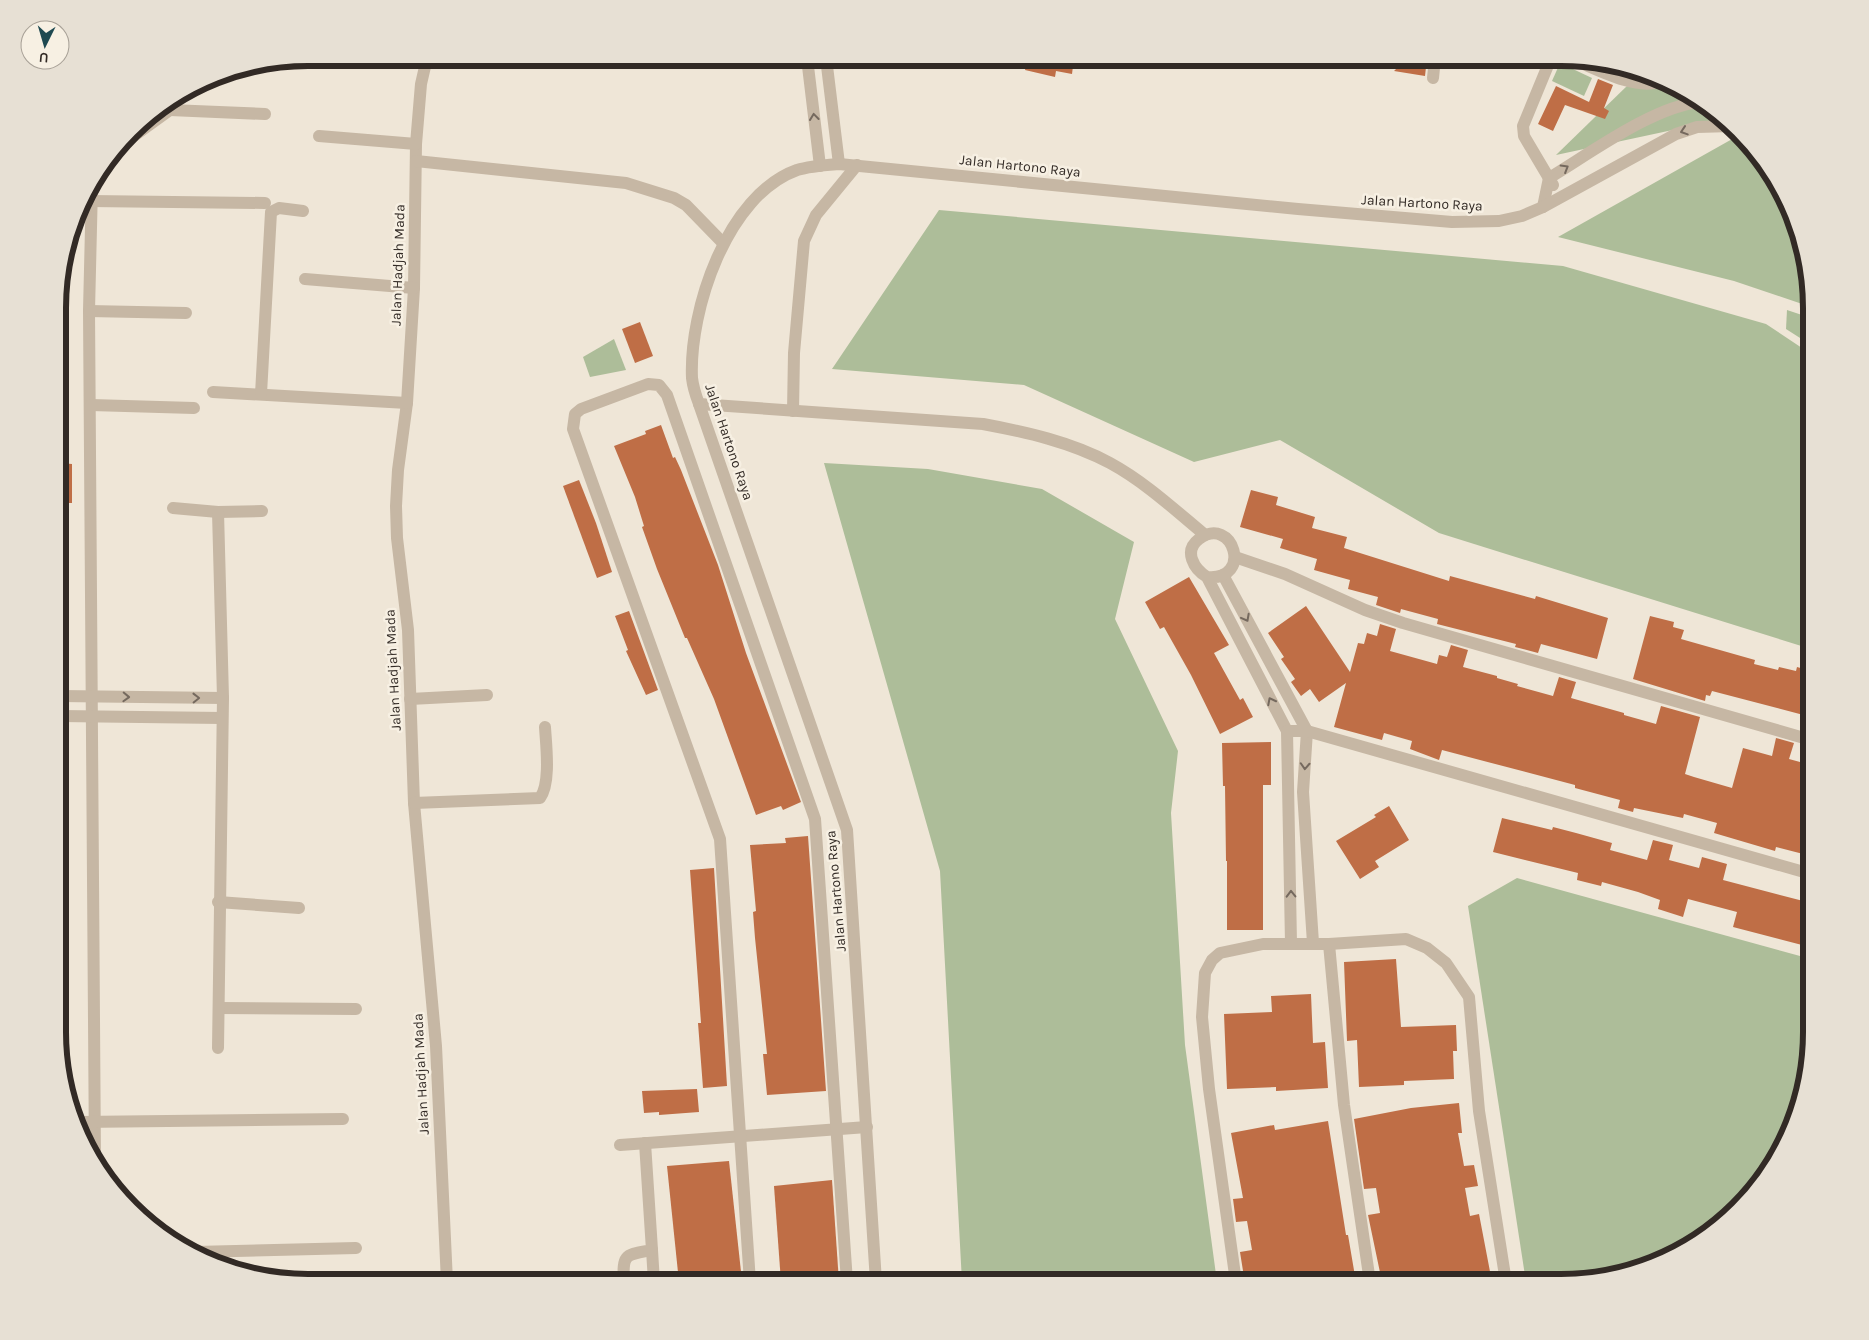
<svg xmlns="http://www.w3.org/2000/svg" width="1869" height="1340" font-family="Karla,sans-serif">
<rect width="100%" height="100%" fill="#efe6d7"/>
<!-- green -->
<g fill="#adbd99">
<polygon points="1560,63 1592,78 1584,96 1552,81"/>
<polygon points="1646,73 1714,109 1724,119 1556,155 1629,84"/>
<polygon points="1734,138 1750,143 1786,197 1811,292 1811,307 1734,281 1558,237"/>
<polygon points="939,210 1563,266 1766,324 1811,354 1811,649 1439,533 1280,440 1194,462 1024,385 832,369"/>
<polygon points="1787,310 1811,318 1811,345 1786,329"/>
<polygon points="614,339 626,370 590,377 583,357"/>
<polygon points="824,463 928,469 1042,489 1134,542 1115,619 1178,751 1171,813 1185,1045 1217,1282 962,1282 940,871"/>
<polygon points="1517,878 1811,959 1811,1048 1793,1128 1760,1185 1714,1231 1672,1257 1626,1274 1562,1282 1526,1282 1468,906"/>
</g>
<!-- building -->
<g fill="#bf6e46">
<polygon points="1021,58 1074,58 1072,74 1056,71 1055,77 1025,70 1026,66 1021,65"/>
<polygon points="1398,58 1427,58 1425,76 1394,71 1400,65"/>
<polygon points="1598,79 1613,85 1604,108 1609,111 1605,119 1565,105 1553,131 1538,124 1556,86 1589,102"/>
<polygon points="640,322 653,356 635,363 622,329"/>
<polygon points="661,425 673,458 675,457 681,470 718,565 746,653 801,802 783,810 781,806 756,815 714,699 687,638 685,638 657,569 642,527 644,526 635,497 614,446 646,434 645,431"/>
<polygon points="60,463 72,464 72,503 60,503"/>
<polygon points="579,480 596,523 612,572 597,578 563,486"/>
<polygon points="1251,490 1278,497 1276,505 1315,517 1312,528 1347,537 1344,548 1449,581 1450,576 1535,599 1536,596 1608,618 1597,659 1541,644 1538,653 1515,647 1516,644 1437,624 1438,619 1401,609 1400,613 1376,605 1378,597 1348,589 1350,580 1314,570 1317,559 1280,548 1283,539 1240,527"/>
<polygon points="1189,577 1229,645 1214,653 1240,700 1243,698 1253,717 1220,734 1191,675 1164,627 1160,629 1145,602"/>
<polygon points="1306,606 1350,672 1358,643 1364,644 1367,633 1377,636 1380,624 1396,629 1390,651 1437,664 1439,655 1447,657 1451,645 1468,650 1463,667 1497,676 1497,678 1518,684 1517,686 1553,696 1559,677 1576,682 1571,698 1624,713 1624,715 1656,724 1661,706 1700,717 1685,774 1694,777 1732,788 1743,748 1772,756 1776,738 1794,743 1789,759 1811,765 1811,856 1776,847 1775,851 1714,833 1717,823 1684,814 1683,818 1634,808 1633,812 1618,808 1620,800 1575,788 1575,785 1442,750 1439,760 1410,749 1412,741 1384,733 1382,740 1334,727 1346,683 1319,702 1310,689 1301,696 1291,682 1295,679 1281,659 1284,657 1268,633"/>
<polygon points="629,611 658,690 646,695 626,651 628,650 615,616"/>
<polygon points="1650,616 1674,622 1673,627 1684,630 1681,639 1755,660 1754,664 1778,670 1779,667 1796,671 1797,667 1811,671 1811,717 1712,691 1710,696 1706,695 1705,701 1633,679"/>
<polygon points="1271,742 1271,785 1263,785 1263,930 1227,930 1227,861 1226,861 1225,786 1223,786 1222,743"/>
<polygon points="1389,806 1409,840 1375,861 1379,867 1360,879 1336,841 1376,817 1374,815"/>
<polygon points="1502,818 1552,830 1553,827 1576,833 1612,843 1610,850 1647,860 1653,840 1673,845 1669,860 1699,868 1702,857 1727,864 1723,880 1811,903 1802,945 1733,927 1737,912 1688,899 1683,917 1658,909 1660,900 1638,892 1602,882 1601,886 1577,880 1578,873 1493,852"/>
<polygon points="808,836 826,1091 767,1095 763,1054 767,1054 755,938 753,912 756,911 750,845 786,843 785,838"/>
<polygon points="714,868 727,1086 703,1088 698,1023 701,1023 690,870"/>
<polygon points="1396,959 1401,1027 1456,1025 1457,1051 1453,1051 1454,1079 1404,1081 1404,1085 1359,1087 1357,1040 1347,1041 1344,962"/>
<polygon points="1311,994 1313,1043 1325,1042 1328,1088 1276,1091 1276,1087 1227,1089 1224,1014 1272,1012 1271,996"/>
<polygon points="697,1089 699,1112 659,1115 659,1112 644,1113 642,1091"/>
<polygon points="1459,1103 1462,1133 1458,1133 1464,1166 1474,1165 1478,1186 1465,1188 1470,1216 1479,1214 1492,1282 1397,1282 1396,1279 1382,1282 1368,1215 1380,1213 1376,1188 1364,1189 1354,1119 1411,1108"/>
<polygon points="1328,1121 1346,1235 1348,1235 1356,1282 1253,1282 1252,1276 1244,1277 1240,1252 1252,1250 1247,1221 1236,1222 1233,1199 1243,1198 1231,1133 1274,1125 1275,1130"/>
<polygon points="729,1161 742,1281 679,1282 667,1166"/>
<polygon points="832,1180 839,1282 781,1282 774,1186"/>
</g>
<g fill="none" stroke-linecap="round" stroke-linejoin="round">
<!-- minor -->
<g stroke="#c6b7a4" stroke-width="12">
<polyline points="427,58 421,84 416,144 414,288 407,403 398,470 396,506 397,538 408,630 414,803 436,1046 447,1282"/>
<polyline points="807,58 820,166"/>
<polyline points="826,58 839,164"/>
<polyline points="1362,58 1392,63"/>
<polyline points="1551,58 1523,126 1524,136 1553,185"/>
<path d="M1570,58c22,9 68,34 90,23"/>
<polyline points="1433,78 1435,58"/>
<polyline points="170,110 265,114"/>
<polyline points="319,136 416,144"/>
<polyline points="127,141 170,110 179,97"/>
<polyline points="416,161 626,183 674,198 686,205 723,243"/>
<polyline points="92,186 89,311 95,1162"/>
<polyline points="90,201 265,203"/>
<path d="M1543,207l6,-29c40,-24 105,-72 151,-76"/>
<polyline points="305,279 414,288"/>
<polyline points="89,311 186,313"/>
<polyline points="213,392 407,403"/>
<polyline points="261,394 271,212 279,208 303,211"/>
<path d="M699,404l284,20c43,8 88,18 127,39 35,19 65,47 95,72"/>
<polyline points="91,405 194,408"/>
<polyline points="793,411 794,353 804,241 816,215 857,165"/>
<polyline points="173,508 218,512 262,511"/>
<polyline points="1235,557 1285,574 1365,610 1403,623 1811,740"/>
<polyline points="1223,575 1307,731 1303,792 1313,943"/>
<path d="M1207,577c47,4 26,-63 -8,-38 -16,12 -5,30 8,38l80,154 4,212"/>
<polyline points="60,696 223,698"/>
<polyline points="410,699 487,695"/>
<polyline points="60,716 222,718"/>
<polyline points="1287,731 1307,731 1811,874"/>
<path d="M414,803l126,-5c11,-15 6,-53 5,-71"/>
<polyline points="218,902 299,908"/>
<polyline points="1329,944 1344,1105 1370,1282"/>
<polyline points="219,1008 356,1009"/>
<polyline points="218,1048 223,698 218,512"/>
<polyline points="79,1122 343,1119"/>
<polyline points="620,1145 867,1127"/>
<polyline points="652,1250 654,1282"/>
<polyline points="195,1252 356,1248"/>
<path d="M624,1282c-2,-29 2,-27 28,-32l-7,-107"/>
<polyline points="750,1282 720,839 573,429 575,414 581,409 648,384 659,385 667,395 815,819 847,1282"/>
<path d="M876,1282l-29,-452 -148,-426c-3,-8 -6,-17 -7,-26 -3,-68 35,-183 105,-208 13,-4 29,-5 42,-6l459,45 154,13 47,-1 23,-5 21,-9 133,-73 21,-7 35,-1"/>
<polyline points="1236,1282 1209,1089 1202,1017 1205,973 1212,960 1220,953 1263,944 1329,944 1406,939 1427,948 1446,963 1469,997 1479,1111 1506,1282"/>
</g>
</g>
<!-- one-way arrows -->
<defs><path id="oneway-chevron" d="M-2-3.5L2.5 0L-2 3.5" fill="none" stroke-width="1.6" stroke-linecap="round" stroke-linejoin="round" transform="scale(1.25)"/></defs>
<g stroke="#75695e">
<use href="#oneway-chevron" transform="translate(814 117) rotate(-97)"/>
<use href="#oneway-chevron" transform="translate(1684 131) rotate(162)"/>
<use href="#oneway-chevron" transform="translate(1565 168) rotate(-31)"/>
<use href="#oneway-chevron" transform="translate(1246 618) rotate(62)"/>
<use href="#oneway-chevron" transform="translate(126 697) rotate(2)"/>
<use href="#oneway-chevron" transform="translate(196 698) rotate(-1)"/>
<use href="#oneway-chevron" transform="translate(1271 701) rotate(-117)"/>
<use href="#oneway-chevron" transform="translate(1305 766) rotate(93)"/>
<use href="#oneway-chevron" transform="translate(1291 894) rotate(-91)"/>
</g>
<g text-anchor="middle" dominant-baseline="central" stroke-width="5" stroke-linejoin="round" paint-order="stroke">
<!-- street labels -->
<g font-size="14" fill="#322a25" stroke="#f7f0e3">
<text transform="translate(1020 166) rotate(6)">Jalan Hartono Raya</text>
<text transform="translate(1422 203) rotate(3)">Jalan Hartono Raya</text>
<text transform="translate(398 265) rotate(-88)">Jalan Hadjah Mada</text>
<text transform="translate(729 442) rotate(71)">Jalan Hartono Raya</text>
<text transform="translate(393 670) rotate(-93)">Jalan Hadjah Mada</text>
<text transform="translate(836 891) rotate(-95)">Jalan Hartono Raya</text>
<text transform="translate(421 1074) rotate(-93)">Jalan Hadjah Mada</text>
</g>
</g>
<!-- crop -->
<path d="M0 0H1869V1340H0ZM308 66H1561A242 242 0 0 1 1803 308V1032A242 242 0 0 1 1561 1274H308A242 242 0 0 1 66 1032V308A242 242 0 0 1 308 66Z" fill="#e7e0d4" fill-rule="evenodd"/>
<path fill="none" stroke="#322a25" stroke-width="6" d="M308 66H1561A242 242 0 0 1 1803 308V1032A242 242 0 0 1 1561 1274H308A242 242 0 0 1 66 1032V308A242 242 0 0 1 308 66Z"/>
<!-- north arrow -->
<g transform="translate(45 45) rotate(185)"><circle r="24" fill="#f7f0e3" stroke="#a8a197"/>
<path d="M0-4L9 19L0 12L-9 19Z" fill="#1e4951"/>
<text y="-8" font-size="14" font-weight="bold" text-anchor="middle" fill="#322a25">U</text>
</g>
</svg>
